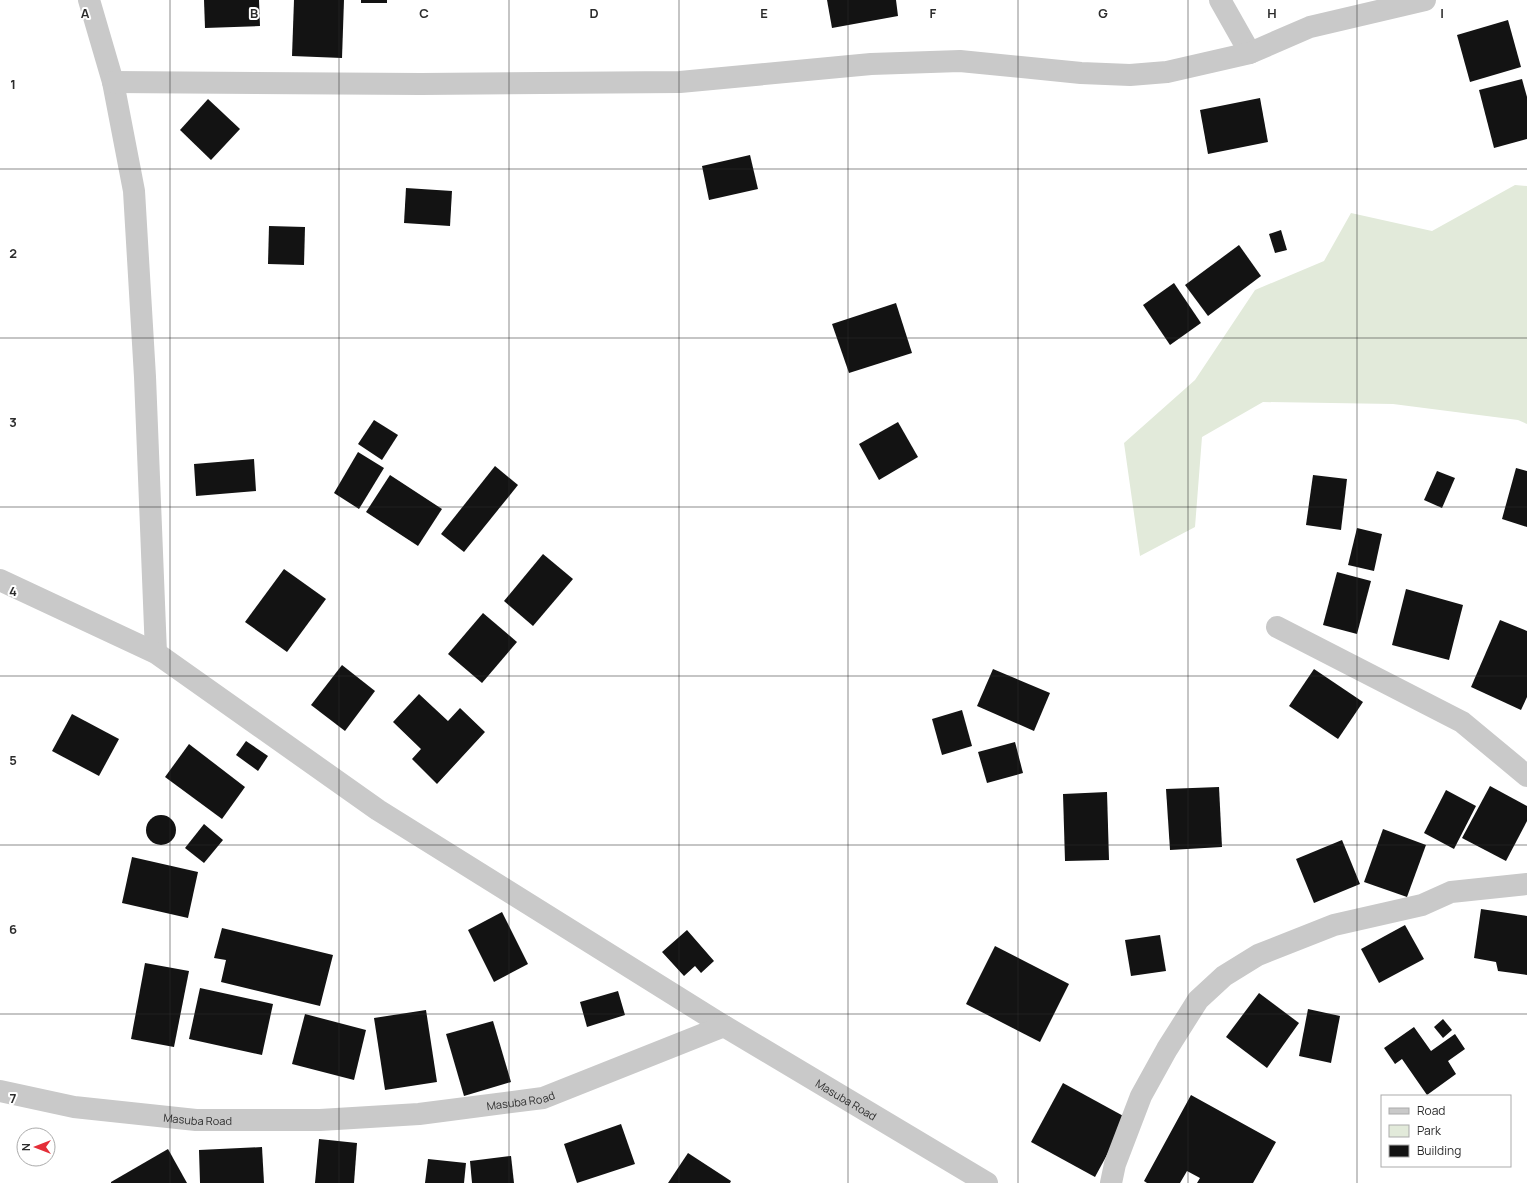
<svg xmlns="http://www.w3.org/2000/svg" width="1527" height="1183" font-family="Manrope,sans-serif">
<rect width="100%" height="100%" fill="#fff"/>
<!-- green -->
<polygon fill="#e2eada" points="1515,185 1527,186 1527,424 1518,420 1393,404 1263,402 1202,437 1195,527 1140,556 1124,443 1195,380 1255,290 1324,261 1351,213 1432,231"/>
<!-- building -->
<g fill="#131313">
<polygon points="204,0 259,0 260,26 205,28"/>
<polygon points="294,0 344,0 342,58 292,56"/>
<rect x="361" y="0" width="26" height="3"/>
<polygon points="827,0 896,0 898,16 832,28"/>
<polygon points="1508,20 1521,67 1470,82 1457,35"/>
<polygon points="1522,79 1527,97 1527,139 1494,148 1479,90"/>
<polygon points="1260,98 1268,142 1208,154 1200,110"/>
<polygon points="208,99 240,129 211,160 180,130"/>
<polygon points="750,155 758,189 709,200 702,166"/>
<polygon points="406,188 452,191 450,226 404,223"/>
<polygon points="269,226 305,227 304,265 268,264"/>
<polygon points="1281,230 1287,250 1275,253 1269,234"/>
<polygon points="1239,245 1261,276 1208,316 1185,285"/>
<polygon points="1174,283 1201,323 1170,345 1143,305"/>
<polygon points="896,303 912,353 849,373 832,324"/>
<polygon points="374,420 398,435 382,460 358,444"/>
<polygon points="898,422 918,457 879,480 859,444"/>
<polygon points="358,452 384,468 359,509 334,493"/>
<polygon points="254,459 256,491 196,496 194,464"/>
<polygon points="495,466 518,485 464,552 441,534"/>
<polygon points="1516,468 1527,471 1527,527 1502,519"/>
<polygon points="1437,471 1455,478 1442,508 1424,500"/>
<polygon points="390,475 442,509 418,546 366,512"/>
<polygon points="1313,475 1347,479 1341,530 1306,525"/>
<polygon points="1357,528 1382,534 1374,571 1348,565"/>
<polygon points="543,554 573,579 533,626 504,601"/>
<polygon points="284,569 326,599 287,652 245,622"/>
<polygon points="1337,572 1371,581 1357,634 1323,625"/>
<polygon points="1406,589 1463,605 1449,660 1392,645"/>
<polygon points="483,613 517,642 482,683 448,654"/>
<polygon points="1500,620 1527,631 1527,697 1521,710 1471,687"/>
<polygon points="342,665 375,691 345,731 311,705"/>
<polygon points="993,669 1050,693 1034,731 977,706"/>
<polygon points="1314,669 1363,702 1338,739 1289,706"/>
<polygon points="419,694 448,721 460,708 485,732 437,784 412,759 421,749 393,722"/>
<polygon points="962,710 972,746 942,755 932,719"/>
<polygon points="72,714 119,739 99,776 52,751"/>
<polygon points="246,741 268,756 258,771 236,755"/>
<polygon points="1015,742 1023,773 987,783 978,752"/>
<polygon points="189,744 245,787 222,819 165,777"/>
<polygon points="1490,786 1527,806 1527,821 1506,861 1462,838"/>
<polygon points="1219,787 1222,847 1170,850 1166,789"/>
<polygon points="1446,790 1476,806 1454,849 1424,833"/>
<polygon points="1107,792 1109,860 1065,861 1063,794"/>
<circle cx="161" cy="830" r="15"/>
<polygon points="204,824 223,840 204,863 185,848"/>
<polygon points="1383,829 1426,845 1407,897 1364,882"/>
<polygon points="1342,840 1360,884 1314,903 1296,859"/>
<polygon points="132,857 198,872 188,918 122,903"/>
<polygon points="1481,909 1527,916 1527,975 1498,971 1496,962 1474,958"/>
<polygon points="502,912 528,964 494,982 468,930"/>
<polygon points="1405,925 1424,959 1379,983 1361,949"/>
<polygon points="222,928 333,955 320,1006 221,982 226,960 214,958"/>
<polygon points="687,930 714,961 701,973 695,966 684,976 662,952"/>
<polygon points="1160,935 1166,971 1131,976 1125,940"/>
<polygon points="995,946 1069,984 1040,1042 966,1004"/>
<polygon points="145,963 189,971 174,1047 131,1039"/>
<polygon points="200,988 273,1004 262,1055 189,1039"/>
<polygon points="618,991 625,1015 587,1027 580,1002"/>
<polygon points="1259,993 1299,1023 1267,1068 1226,1037"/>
<polygon points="1308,1009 1340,1016 1331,1063 1299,1056"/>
<polygon points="426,1010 437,1082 385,1090 374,1018"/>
<polygon points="305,1014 366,1030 354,1080 292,1064"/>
<polygon points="1443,1019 1452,1030 1443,1038 1434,1027"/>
<polygon points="493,1021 511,1082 464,1096 446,1034"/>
<polygon points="1414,1027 1431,1051 1455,1034 1465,1049 1448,1061 1456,1074 1427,1095 1402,1059 1395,1064 1384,1048"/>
<polygon points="1063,1083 1127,1118 1095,1177 1031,1142"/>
<polygon points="1191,1095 1276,1142 1253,1183 1197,1183 1200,1178 1187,1171 1180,1183 1147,1183 1144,1181"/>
<polygon points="621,1124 635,1164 577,1183 564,1144"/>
<polygon points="319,1139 357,1143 354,1183 315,1183"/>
<polygon points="262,1147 264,1183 200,1183 199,1150"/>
<polygon points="168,1149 187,1183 111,1183 111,1182"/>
<polygon points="688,1153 731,1181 730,1183 668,1183"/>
<polygon points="511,1156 514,1183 472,1183 470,1161"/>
<polygon points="428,1159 466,1163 464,1183 425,1183"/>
</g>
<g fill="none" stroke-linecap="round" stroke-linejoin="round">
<!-- street -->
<g stroke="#c9c9c9" stroke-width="22">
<polyline points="89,0 113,82 134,191 145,377 156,653"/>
<polyline points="1220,0 1250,53"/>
<polyline points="113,82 421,84 680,82 871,64 960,61 1081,73 1130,75 1167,72 1250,53 1310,27 1425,0"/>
<polyline points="0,580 156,653 378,810 724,1026"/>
<polyline points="1277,627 1462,722 1527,776"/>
<path id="s1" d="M0,1091l74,16 122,13h124l99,-6 124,-16 181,-72 263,157"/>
<polyline points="1111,1183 1115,1164 1141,1096 1167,1049 1198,1000 1224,976 1258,955 1334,925 1422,905 1451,892 1527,884"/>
</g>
</g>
<!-- grid -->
<path fill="none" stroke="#2c2c2c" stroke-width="1" stroke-opacity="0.55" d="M170,0v1183M339,0v1183M509,0v1183M679,0v1183M848,0v1183M1018,0v1183M1188,0v1183M1357,0v1183M0,169h1527M0,338h1527M0,507h1527M0,676h1527M0,845h1527M0,1014h1527"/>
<g text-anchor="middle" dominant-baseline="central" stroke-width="4" stroke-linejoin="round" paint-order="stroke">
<!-- street labels -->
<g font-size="11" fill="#2c2c2c" stroke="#fff">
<text stroke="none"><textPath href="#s1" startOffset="524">Masuba Road</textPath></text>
<text stroke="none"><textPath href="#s1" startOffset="884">Masuba Road</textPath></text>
<text stroke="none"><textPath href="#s1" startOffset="200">Masuba Road</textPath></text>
</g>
</g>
<g font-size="13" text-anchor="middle" font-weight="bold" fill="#2c2c2c" stroke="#fff" stroke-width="4" stroke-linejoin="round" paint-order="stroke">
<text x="85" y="18">A</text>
<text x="254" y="18">B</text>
<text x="424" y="18">C</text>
<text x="594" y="18">D</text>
<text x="764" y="18">E</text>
<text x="933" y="18">F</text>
<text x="1103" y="18">G</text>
<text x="1272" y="18">H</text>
<text x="1442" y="18">I</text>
<text x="13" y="89">1</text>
<text x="13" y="258">2</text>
<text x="13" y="427">3</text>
<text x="13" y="596">4</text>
<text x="13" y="765">5</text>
<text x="13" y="934">6</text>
<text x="13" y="1103">7</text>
</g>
<!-- legend -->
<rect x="1381" y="1095" width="130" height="72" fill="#ffffff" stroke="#ababab"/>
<rect x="1389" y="1108" width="20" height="6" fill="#c9c9c9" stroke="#ababab"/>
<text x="1417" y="1115" font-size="12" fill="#2c2c2c">Road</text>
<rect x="1389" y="1125" width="20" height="12" fill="#e2eada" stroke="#ababab"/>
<text x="1417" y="1135" font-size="12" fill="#2c2c2c">Park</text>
<rect x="1389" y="1145" width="20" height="12" fill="#131313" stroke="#ababab"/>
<text x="1417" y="1155" font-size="12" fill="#2c2c2c">Building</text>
<!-- north arrow -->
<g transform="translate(36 1147) rotate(270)"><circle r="19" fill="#ffffff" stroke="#ababab"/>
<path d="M0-3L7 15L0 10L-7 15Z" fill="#e42e38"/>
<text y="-6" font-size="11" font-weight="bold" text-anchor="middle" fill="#2c2c2c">N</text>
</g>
</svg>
